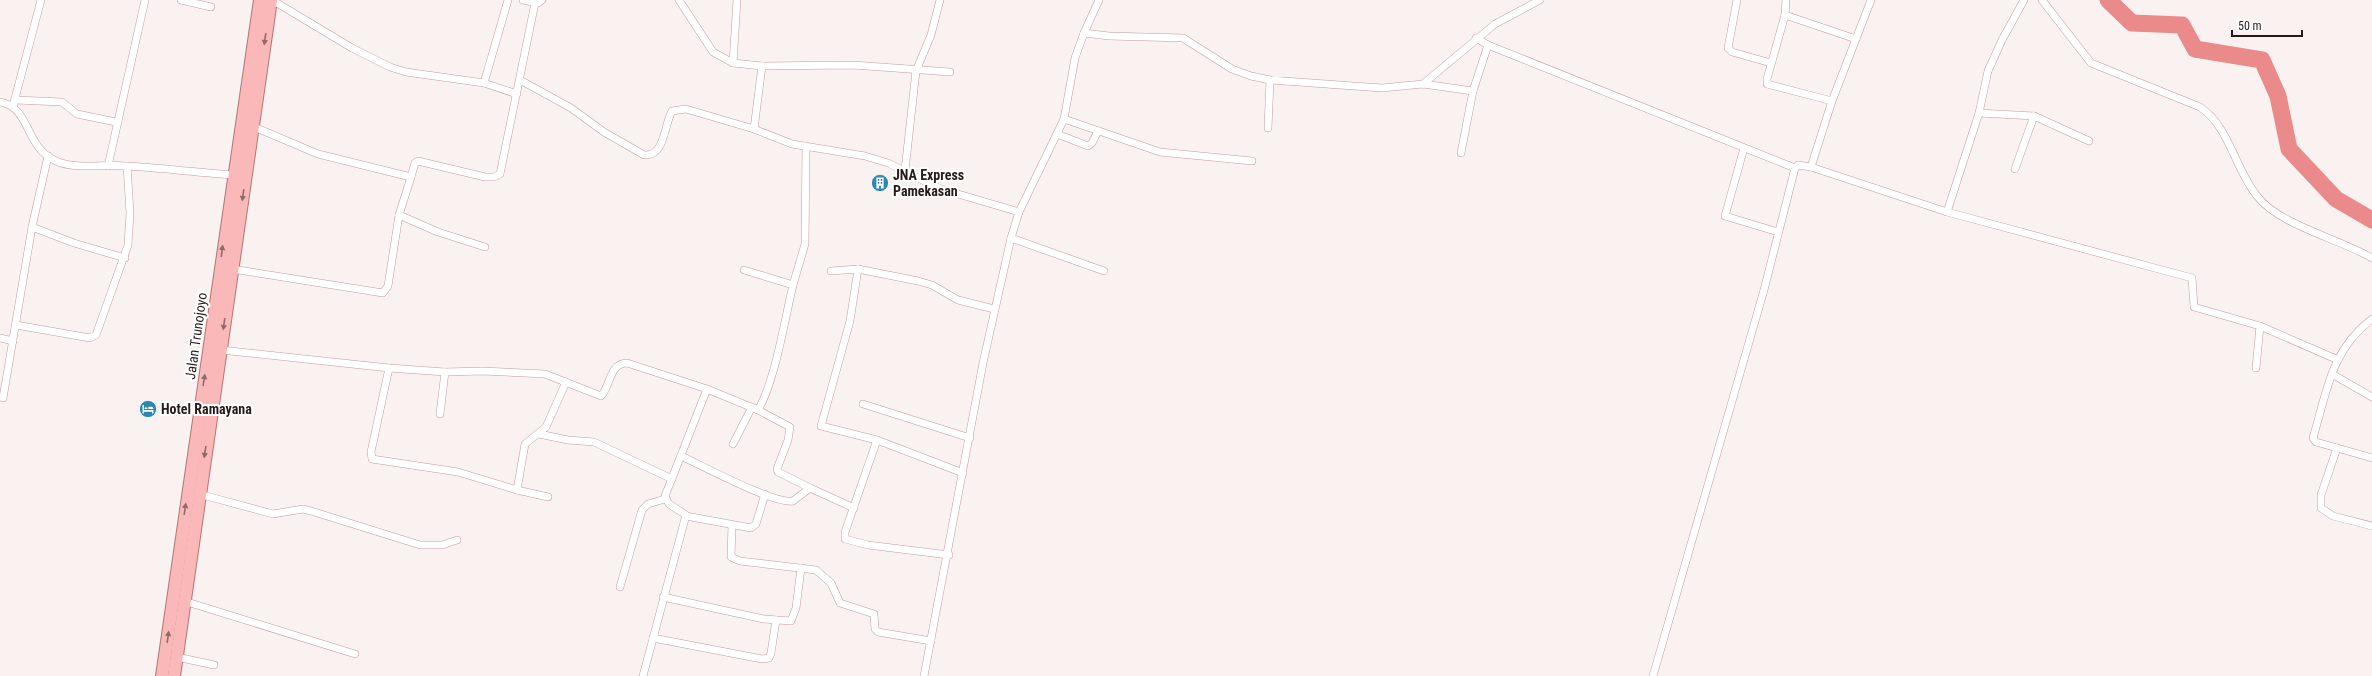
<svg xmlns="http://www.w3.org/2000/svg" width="2372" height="676" font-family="'Roboto Condensed',sans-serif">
<rect width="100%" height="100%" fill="#faf2f1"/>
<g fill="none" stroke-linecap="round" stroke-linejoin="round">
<!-- river -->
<polyline stroke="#ea8a8a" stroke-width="17" points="2108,0 2132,23 2182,25 2195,49 2262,60 2278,96 2289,149 2336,199 2372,220"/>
<defs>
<g id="minor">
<polyline points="181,0 211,7"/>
<polyline points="272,0 352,48 390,67 406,72 484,83 517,94"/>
<polyline points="523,0 538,3 542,0"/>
<polyline points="679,0 713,52 733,63 762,66 853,65 950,72"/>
<polyline points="1737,0 1728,48 1732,52 1771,63"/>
<polyline points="1786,0 1785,15 1767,79 1767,84 1832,101"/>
<path d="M2042,0l49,63 109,44c29,19 35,62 57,89 22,29 83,43 115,62"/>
<polyline points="1785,15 1856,39"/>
<polyline points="1084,33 1099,0"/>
<polyline points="1476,38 1488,45 1795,168"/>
<polyline points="733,63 737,0"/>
<path d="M520,80l51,28 33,24 40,23c21,2 20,-30 28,-44l14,-2 68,20 38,15 73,12 23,7 53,26 78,23"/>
<polyline points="484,83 508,0"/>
<polyline points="1423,84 1495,24 1540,0"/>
<polyline points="16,100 62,102 77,114 116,122"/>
<path d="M0,102c31,5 24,45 56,59 21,9 47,3 70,5 37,2 74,7 112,9"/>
<polyline points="13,106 41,0"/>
<polyline points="1979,113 2034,116 2015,169"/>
<polyline points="2034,116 2089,141"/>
<polyline points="1064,119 1160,152 1252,161"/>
<polyline points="252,126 318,154 411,177 399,215"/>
<polyline points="1268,128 1270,80"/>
<polyline points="754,129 762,66"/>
<polyline points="1057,134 1088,146 1092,143 1098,131"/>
<polyline points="1744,148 1725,216 1778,232"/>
<polyline points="1461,153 1473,91 1488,45"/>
<polyline points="108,166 145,0"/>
<polyline points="1811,167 1832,101 1871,0"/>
<polyline points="905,170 916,71 931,35 940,0"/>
<polyline points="411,177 415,163 418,161 485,177 494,177 500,174 535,3"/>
<polyline points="1947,212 1979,113 1988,71 2002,40 2024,0"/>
<polyline points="32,227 74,243 125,258"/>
<polyline points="1011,238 1104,271"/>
<polyline points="232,269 383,293 388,286 399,215 438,232 485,247"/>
<polyline points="858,269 850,321 821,426 877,440 963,473"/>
<polyline points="831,271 858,269 918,281 932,285 958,300 994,309"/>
<polyline points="793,285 805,244 806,146"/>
<path d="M2372,319c-41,31 -45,72 -59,119l3,4 56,16"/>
<polyline points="16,325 90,338 96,335 128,245 130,213 127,166"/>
<polyline points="0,338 13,341"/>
<path d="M221,350l168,18 56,4 37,-1 63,3 56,22c9,-8 8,-33 26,-33l80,26"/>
<polyline points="389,368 371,452 372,459 458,472 517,490 548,497"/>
<polyline points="2256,368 2260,326"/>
<polyline points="2332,374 2372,397"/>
<polyline points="3,398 32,227 48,156"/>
<polyline points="863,404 970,438"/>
<polyline points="758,410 790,427 788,440 777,469 778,472 810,488"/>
<polyline points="440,414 445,372"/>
<polyline points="539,434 568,440 594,442 672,479"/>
<polyline points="877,440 845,532 845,539 868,545 949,555"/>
<polyline points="733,444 752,407"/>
<polyline points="2337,448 2321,495 2321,508 2333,516 2372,526"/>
<path d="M681,456c22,10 92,48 112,45l17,-13 44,20"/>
<polyline points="517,490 525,444 546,427 566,382"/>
<polyline points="199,494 273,514 303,509 311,511 420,545 442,545 457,540"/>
<polyline points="686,516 751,528 756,524 765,494"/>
<polyline points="732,525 731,557 740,561 816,570 831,583 840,603 874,614 875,629 878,632 931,641"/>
<polyline points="620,587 642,510 648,504 665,499"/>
<polyline points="663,597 764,619 791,621 796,608 801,568"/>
<polyline points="184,601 355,654"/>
<polyline points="653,638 762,659 769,658 771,653 776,620"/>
<polyline points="177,657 214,665"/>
<path d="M643,676l43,-161 -17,-11 -4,-8 42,-107 51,21c17,-28 27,-92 35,-125l-49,-15"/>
<polyline points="924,676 983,363 1011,238 1019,212 1064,119 1075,58 1084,33 1109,36 1183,38 1232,69 1251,76 1270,80 1382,88 1423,84 1473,91"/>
<polyline points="1653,676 1764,290 1795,168 1798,165 1811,167 1947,212 2192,278 2194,307 2260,326 2336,359"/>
</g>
<g id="trunk">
<polyline points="162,676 260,0"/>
<polyline points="174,676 271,0"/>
</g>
</defs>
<!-- minor casing -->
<use href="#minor" stroke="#c39b9a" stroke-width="8"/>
<!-- trunk casing -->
<use href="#trunk" stroke="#b07675" stroke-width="14"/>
<!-- minor -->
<use href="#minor" stroke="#fff" stroke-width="7"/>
<!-- trunk -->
<use href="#trunk" stroke="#fab8b8" stroke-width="12"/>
</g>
<!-- one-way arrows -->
<defs><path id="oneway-solid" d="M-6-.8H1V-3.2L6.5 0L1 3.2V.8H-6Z"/></defs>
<g fill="#926969">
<use href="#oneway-solid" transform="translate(265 39) rotate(98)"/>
<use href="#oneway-solid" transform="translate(243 195) rotate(98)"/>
<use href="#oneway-solid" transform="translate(222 251) rotate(-83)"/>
<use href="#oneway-solid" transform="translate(224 324) rotate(98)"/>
<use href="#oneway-solid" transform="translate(204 380) rotate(-81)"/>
<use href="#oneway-solid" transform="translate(205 452) rotate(99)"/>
<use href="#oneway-solid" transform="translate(185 509) rotate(-82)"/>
<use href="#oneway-solid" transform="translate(168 637) rotate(-82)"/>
</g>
<!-- icons -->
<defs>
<symbol id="building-disc" viewBox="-11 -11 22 22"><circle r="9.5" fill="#2b87b4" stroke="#fff"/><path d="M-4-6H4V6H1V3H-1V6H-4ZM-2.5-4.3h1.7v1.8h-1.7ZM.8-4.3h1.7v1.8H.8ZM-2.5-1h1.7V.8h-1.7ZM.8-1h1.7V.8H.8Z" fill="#fff"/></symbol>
<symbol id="hotel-disc" viewBox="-11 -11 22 22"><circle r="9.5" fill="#2b87b4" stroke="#fff"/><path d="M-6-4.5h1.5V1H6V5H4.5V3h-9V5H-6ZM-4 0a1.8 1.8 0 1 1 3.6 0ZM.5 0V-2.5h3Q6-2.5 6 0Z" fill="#fff"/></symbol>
</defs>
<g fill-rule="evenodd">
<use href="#building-disc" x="870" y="173" width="20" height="20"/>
<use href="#hotel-disc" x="138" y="399" width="20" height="20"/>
</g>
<g text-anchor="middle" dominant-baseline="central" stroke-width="4" stroke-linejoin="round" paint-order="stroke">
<!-- poi labels -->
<g font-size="14" font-weight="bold" fill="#291a1a" stroke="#fff" text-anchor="start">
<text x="893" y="175">JNA Express<tspan x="893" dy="16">Pamekasan</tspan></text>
<text x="161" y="409">Hotel Ramayana</text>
</g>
<!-- street labels -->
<g font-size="14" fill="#291a1a" stroke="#fff">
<text transform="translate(196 336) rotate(-82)">Jalan Trunojoyo</text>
</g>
</g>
<!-- scale -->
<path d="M2232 30v6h70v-6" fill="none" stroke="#291a1a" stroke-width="2"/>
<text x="2238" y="30" font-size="12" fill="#291a1a" stroke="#ffffff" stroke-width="3" paint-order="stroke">50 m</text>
</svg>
